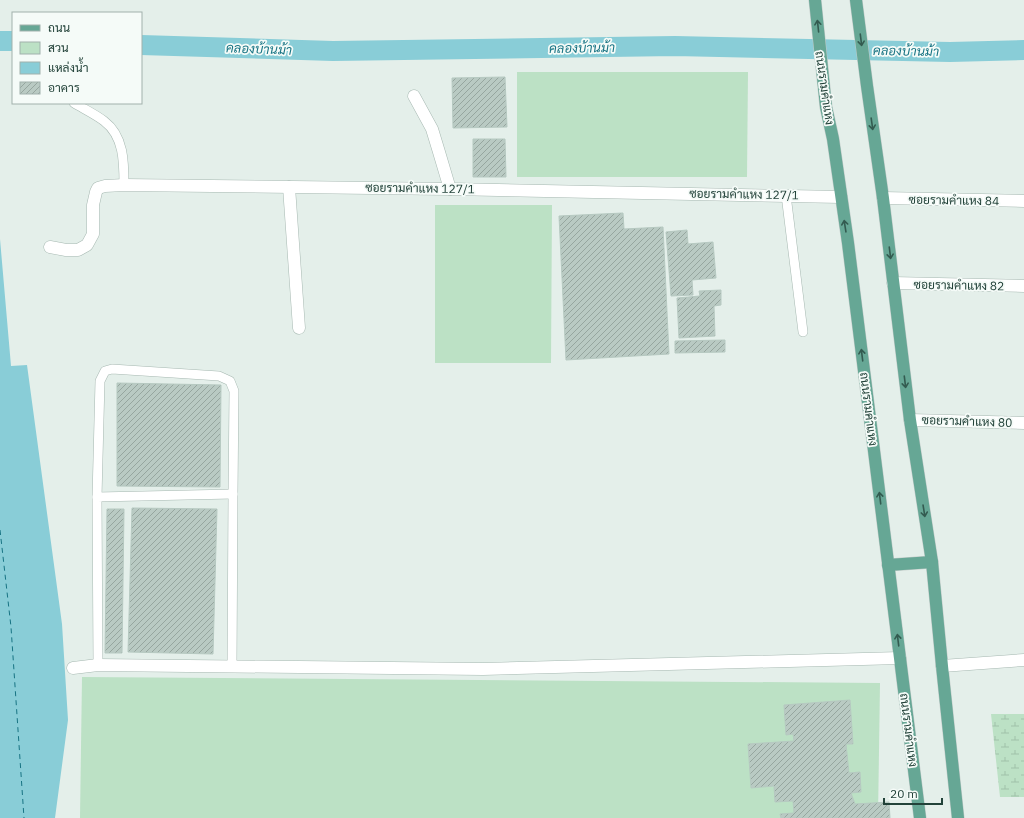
<svg xmlns="http://www.w3.org/2000/svg" width="1024" height="818" font-family="'IBM Plex Sans',Sarabun,sans-serif">
<defs>
<pattern id="wetland-marsh" width="20" height="14" patternUnits="userSpaceOnUse"><rect width="20" height="14" fill="#bce1c5"/><path d="M1 5h8M5 5V1M11 12h8M15 12V8" fill="none" stroke="#a1c2aa"/></pattern>
<pattern id="building-hatch" width="6" height="6" patternUnits="userSpaceOnUse"><rect width="6" height="6" fill="#b9cac3"/><path d="M-1 1l2-2M0 6l6-6M5 7l2-2" fill="none" stroke="#96a69f"/></pattern>
</defs>
<rect width="100%" height="100%" fill="#e4efea"/>
<!-- green -->
<g fill="#bce1c5">
<polygon points="517,72 748,72 747,177 517,177"/>
<polygon points="435,205 552,205 551,363 435,363"/>
<polygon points="82,677 880,683 878,818 80,818"/>
</g>
<!-- wetland -->
<polygon fill="url(#wetland-marsh)" points="991,714 1024,714 1024,797 1000,797"/>
<!-- water -->
<polygon fill="#89cdd7" points="0,239 11,366 27,365 62,624 68,720 55,818 0,818"/>
<g fill="none" stroke-linecap="round" stroke-linejoin="round">
<!-- canal -->
<g stroke="#89cdd7" stroke-width="20">
<polyline points="0,41 13,41"/>
<polyline points="141,45 333,51 675,46 950,52 1024,50"/>
</g>
<!-- ferry -->
<polyline stroke="#177383" stroke-width="1" stroke-dasharray="5 4" stroke-linecap="butt" points="0,530 11,627 24,818"/>
</g>
<!-- building -->
<g fill="url(#building-hatch)" stroke="#b6c9c1">
<polygon points="505,77 507,127 453,128 452,78"/>
<polygon points="473,139 505,139 506,177 473,177"/>
<polygon points="623,213 624,229 663,227 669,354 566,360 559,216"/>
<polygon points="687,230 688,244 713,242 716,278 692,280 693,295 671,296 666,232"/>
<polygon points="721,290 721,305 714,306 715,336 679,338 677,298 700,296 699,291"/>
<polygon points="725,340 725,352 675,353 675,341"/>
<polygon points="117,383 221,385 220,487 117,486"/>
<polygon points="132,508 217,509 213,654 128,652"/>
<polygon points="107,509 124,509 122,653 105,653"/>
<polygon points="850,700 853,744 846,744 849,773 860,772 861,792 851,793 855,804 889,802 890,818 781,818 780,814 794,813 793,801 775,802 774,786 751,788 748,744 794,741 793,734 786,735 784,705"/>
</g>
<g fill="none" stroke-linecap="round" stroke-linejoin="round">
<defs>
<g id="service">
<path d="M74,103c10,6 21,11 30,18 20,15 20,41 20,64"/>
<polyline points="786,195 803,332"/>
<polyline points="97,497 100,381 105,371 112,369 219,376 230,381 234,391 233,494 232,667"/>
<polyline points="98,665 97,497 233,494"/>
</g>
<g id="minor">
<polyline points="414,96 432,129 439,152 450,189"/>
<polyline points="289,187 299,328"/>
<polyline points="883,198 1024,201"/>
<polyline points="50,247 66,250 78,250 87,245 93,234 93,205 96,192 98,188 105,186 124,185 450,189 841,197"/>
<polyline points="893,283 1024,286"/>
<polyline points="910,420 1024,423"/>
<polyline points="942,666 1024,660"/>
<polyline points="73,668 98,665 483,669 900,658"/>
</g>
<g id="primary">
<polyline points="815,0 826,107 833,139 848,243 920,818"/>
<polyline points="856,0 867,86 883,198 910,420 932,562 942,666 958,818"/>
<polyline points="888,565 932,562"/>
</g>
</defs>
<!-- service casing -->
<use href="#service" stroke="#a6b8b1" stroke-width="10"/>
<!-- minor casing -->
<use href="#minor" stroke="#a6b8b1" stroke-width="13"/>
<!-- primary casing -->
<use href="#primary" stroke="#c1cac8" stroke-width="13"/>
<!-- service -->
<use href="#service" stroke="#fff" stroke-width="9"/>
<!-- minor -->
<use href="#minor" stroke="#fff" stroke-width="12"/>
<!-- primary -->
<use href="#primary" stroke="#66a795" stroke-width="12"/>
</g>
<!-- one-way arrows -->
<defs><path id="oneway-shaft" d="M-6 0H5M1.5-3L5.5 0L1.5 3" fill="none" stroke-width="1.6" stroke-linecap="round" stroke-linejoin="round"/></defs>
<g stroke="#335b50">
<use href="#oneway-shaft" transform="translate(818 26) rotate(-96)"/>
<use href="#oneway-shaft" transform="translate(861 40) rotate(83)"/>
<use href="#oneway-shaft" transform="translate(872 124) rotate(82)"/>
<use href="#oneway-shaft" transform="translate(845 226) rotate(-99)"/>
<use href="#oneway-shaft" transform="translate(890 253) rotate(83)"/>
<use href="#oneway-shaft" transform="translate(862 355) rotate(-97)"/>
<use href="#oneway-shaft" transform="translate(905 382) rotate(83)"/>
<use href="#oneway-shaft" transform="translate(880 498) rotate(-97)"/>
<use href="#oneway-shaft" transform="translate(924 511) rotate(81)"/>
<use href="#oneway-shaft" transform="translate(898 640) rotate(-97)"/>
</g>
<g text-anchor="middle" dominant-baseline="central" stroke-width="3.5" stroke-linejoin="round" paint-order="stroke">
<!-- street labels -->
<g font-size="12" fill="#224239" stroke="#f5fbf8">
<text transform="translate(825 88) rotate(82)">ถนนรามคำแหง</text>
<text transform="translate(420 188) rotate(1)">ซอยรามคำแหง 127/1</text>
<text transform="translate(744 194) rotate(1)">ซอยรามคำแหง 127/1</text>
<text transform="translate(954 200) rotate(1)">ซอยรามคำแหง 84</text>
<text transform="translate(959 285) rotate(1)">ซอยรามคำแหง 82</text>
<text transform="translate(869 409) rotate(83)">ถนนรามคำแหง</text>
<text transform="translate(967 421) rotate(2)">ซอยรามคำแหง 80</text>
<text transform="translate(909 730) rotate(83)">ถนนรามคำแหง</text>
</g>
<!-- water labels -->
<g font-size="13" font-style="italic" fill="#177383" stroke="#f5fbf8">
<text transform="translate(582 48) rotate(-1)">คลองบ้านม้า</text>
<text transform="translate(259 49) rotate(2)">คลองบ้านม้า</text>
<text transform="translate(906 51) rotate(1)">คลองบ้านม้า</text>
</g>
</g>
<!-- legend -->
<rect x="12" y="12" width="130" height="92" fill="#f5fbf8" stroke="#a1b1ac"/>
<rect x="20" y="25" width="20" height="6" fill="#66a795" stroke="#a1b1ac"/>
<text x="48" y="32" font-size="12" fill="#224239">ถนน</text>
<rect x="20" y="42" width="20" height="12" fill="#bce1c5" stroke="#a1b1ac"/>
<text x="48" y="52" font-size="12" fill="#224239">สวน</text>
<rect x="20" y="62" width="20" height="12" fill="#89cdd7" stroke="#a1b1ac"/>
<text x="48" y="72" font-size="12" fill="#224239">แหล่งน้ำ</text>
<rect x="20" y="82" width="20" height="12" fill="url(#building-hatch)" stroke="#a1b1ac"/>
<text x="48" y="92" font-size="12" fill="#224239">อาคาร</text>
<!-- scale -->
<path d="M884 798v6h58v-6" fill="none" stroke="#224239" stroke-width="2"/>
<text x="890" y="798" font-size="12" fill="#224239" stroke="#f5fbf8" stroke-width="3" paint-order="stroke">20 m</text>
</svg>
